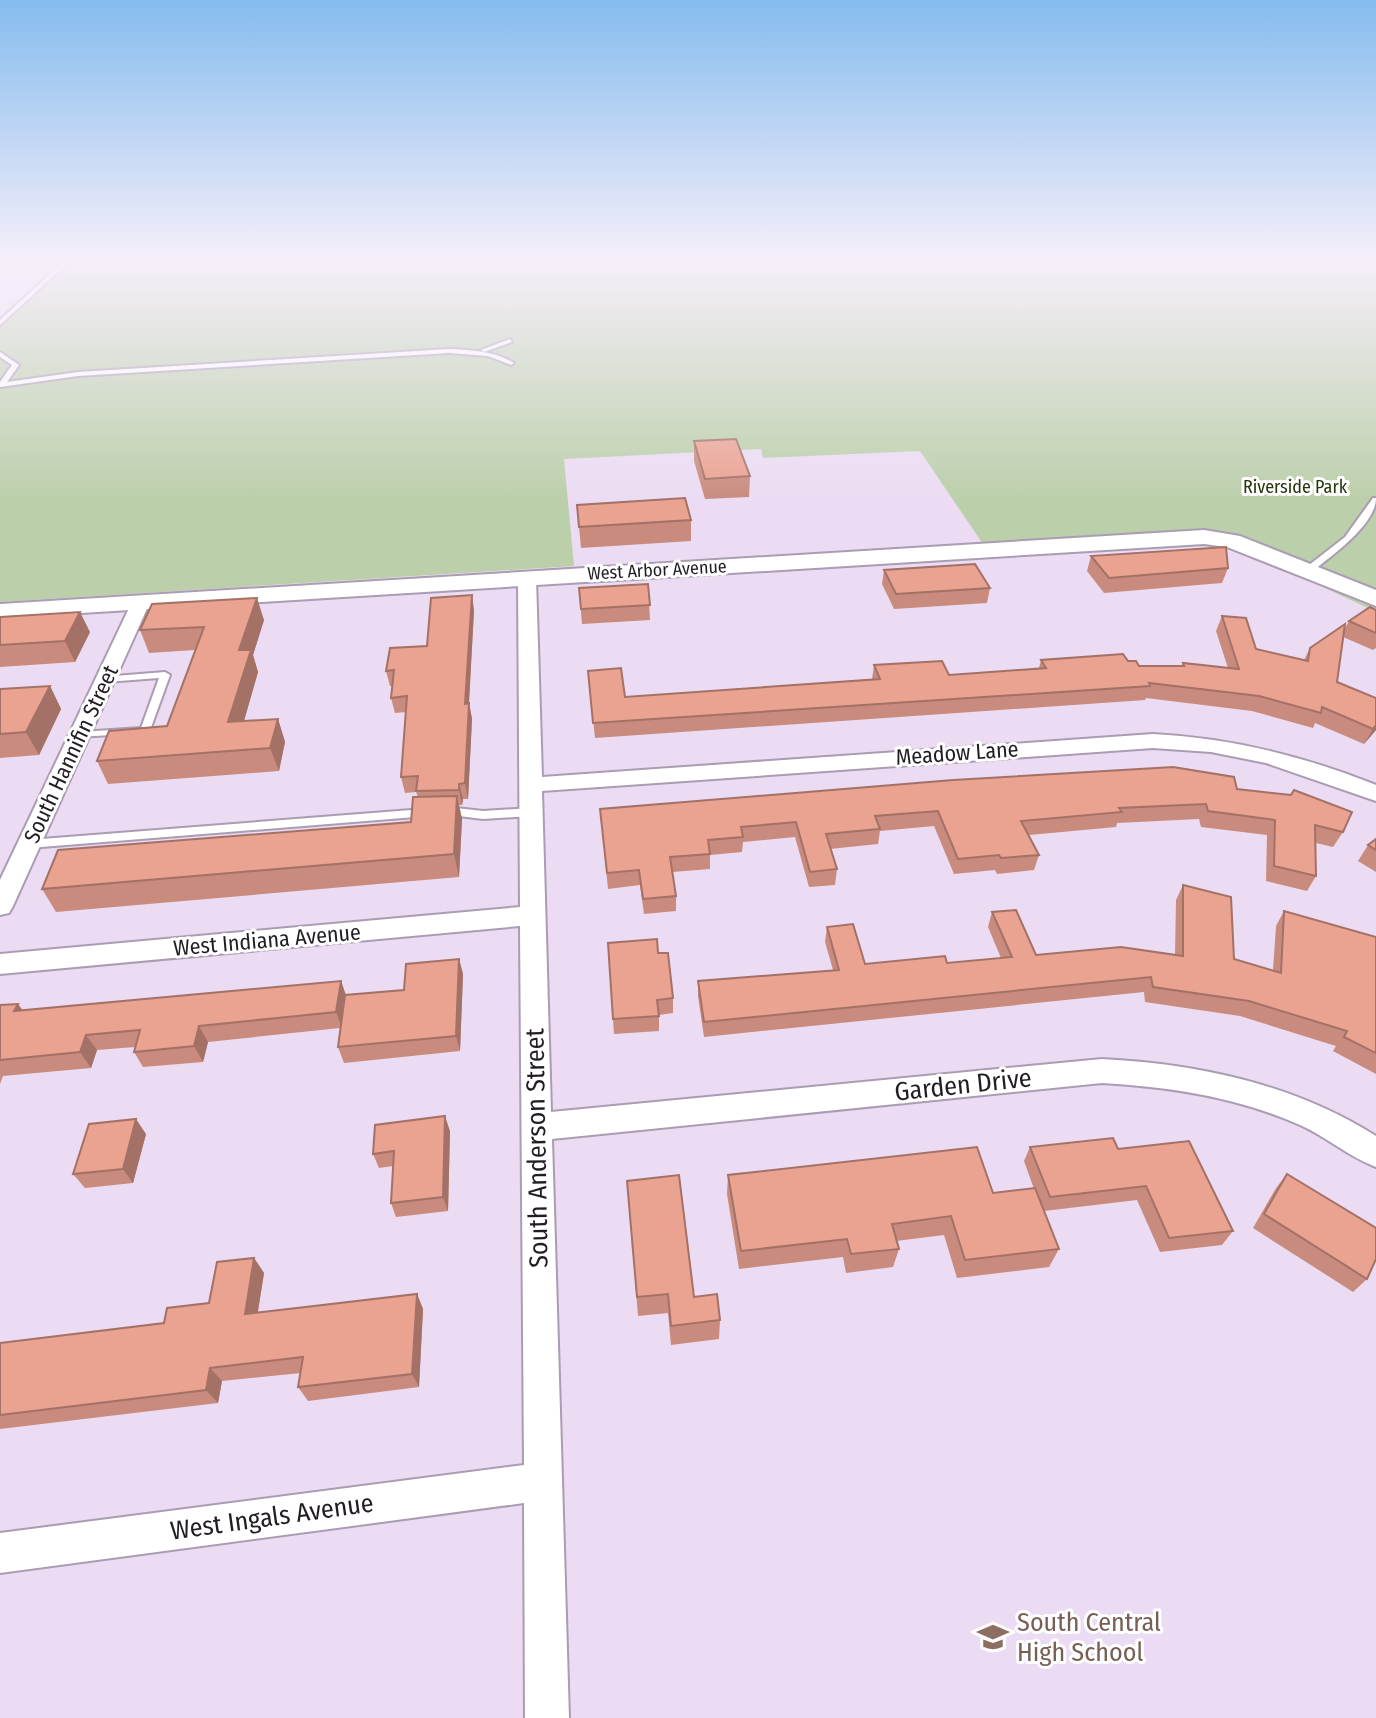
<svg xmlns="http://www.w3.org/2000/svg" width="1376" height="1718" font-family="'Fira Sans Condensed',sans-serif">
<rect width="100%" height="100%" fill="#ebdcf3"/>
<!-- green -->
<polygon fill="#bbcfaa" points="60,261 1376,261 1376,612 1219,538 985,547 920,451 763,458 761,449 564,459 574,566 0,602 0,322"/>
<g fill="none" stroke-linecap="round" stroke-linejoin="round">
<defs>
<g id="service">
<polygon points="64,261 70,261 0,325 0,320"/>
<polygon points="510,339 512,342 484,352 481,350"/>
<path d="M449,349c22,1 46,2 65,14l-3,2 -23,-9 -39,-3 -371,23 -78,11v-5l12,-17 -12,-8v-5l19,13 -12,17 71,-10z"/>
<path d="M1373,498h3c0,27 -46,59 -66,75h-6v-4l41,-32z"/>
<polygon points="165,672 170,675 149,733 76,737 75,735 80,732 141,728 159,678 106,682 101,679 102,677"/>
<polygon points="447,807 483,811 531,808 537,812 531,816 483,819 443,814 441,811"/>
<polygon points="424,809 430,813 428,816 29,848 23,844 29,840"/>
</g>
<g id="minor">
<path d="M527,573l9,5 6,199 611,-43c78,4 151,22 223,51v16l-110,-38 -55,-11 -58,-4 -611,43 9,321 551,-53c97,5 191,25 274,77v31c-27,-10 -49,-30 -76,-42 -63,-28 -130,-38 -198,-42l-550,56 17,579h-44l-1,-215 -524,70v-40l524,-68 -4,-539 -520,48v-20l520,-47 -2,-329z"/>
<polygon points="141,597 150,602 13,906 9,913 0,915 0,880 132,602"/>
</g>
<polygon id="secondary" points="1204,530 1240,536 1376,590 1376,606 1227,547 1204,544 0,618 0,604"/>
</defs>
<!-- service casing -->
<use href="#service" stroke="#aa9cb2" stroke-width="4"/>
<!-- minor casing -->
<use href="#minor" stroke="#aa9cb2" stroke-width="4"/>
<!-- secondary casing -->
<use href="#secondary" stroke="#aa9cb2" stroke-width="4"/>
<!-- service -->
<use href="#service" fill="#fff" fill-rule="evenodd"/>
<!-- minor -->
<use href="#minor" fill="#fff" fill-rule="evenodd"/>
<!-- secondary -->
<use href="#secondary" fill="#fff" fill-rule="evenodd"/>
</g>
<!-- wall -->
<g fill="#c98b7d">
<polygon points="694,441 750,476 749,497 705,499 694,461"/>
<polygon points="577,505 691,520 691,541 581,548"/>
<polygon points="1091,556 1228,568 1222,583 1104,593 1087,571"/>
<polygon points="884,570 990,588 987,603 894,609 882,584"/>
<polygon points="648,584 650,620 582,624 579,588"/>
<polygon points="474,610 469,703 472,719 468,799 463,799 462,805 459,805 462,819 459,877 56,912 42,889 411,822 418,797 416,792 405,793 401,777 406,712 395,713 391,698 392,686 390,686 386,671 427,646"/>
<polygon points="1376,610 1376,648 1373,650 1343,637 1337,682 1376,730 1364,744 1315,723 1313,728 1252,711 1146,698 1145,700 595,738 588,671 625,697 872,679 874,665 949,675 1039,668 1041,660 1128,661 1139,666 1182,666 1183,663 1228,668 1216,631 1222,616 1256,649 1304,660 1310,648 1344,630 1349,621"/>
<polygon points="0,617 90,632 75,662 0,667"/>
<polygon points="264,620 253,655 258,672 244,721 278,719 285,742 279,771 108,784 97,761 167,726 195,650 149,653 140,630"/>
<polygon points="50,686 61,709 39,755 0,758 0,689"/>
<polygon points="1237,789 1343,832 1333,847 1316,843 1316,876 1307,891 1266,881 1267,835 1201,827 1199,819 1117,823 1116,827 1029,835 1039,855 1034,870 997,874 995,870 954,874 934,826 880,831 878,844 830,849 837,869 835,885 809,887 795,837 743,842 742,852 710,855 710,869 672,872 676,896 676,911 644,914 640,885 608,889 600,809"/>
<polygon points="1376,839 1376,872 1358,861 1368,845"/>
<polygon points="1183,885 1234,959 1273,970 1276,926 1284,911 1376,937 1376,1074 1333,1051 1336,1046 1240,1016 1145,1002 1144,992 704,1037 698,996 698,981 833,970 825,942 827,927 865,964 947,963 1001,958 988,927 992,912 1036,955 1175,955 1176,900"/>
<polygon points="608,943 658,953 673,998 673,1013 659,1015 659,1031 614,1034"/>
<polygon points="459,959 463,974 460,1051 344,1063 338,1047 340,1028 208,1042 203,1062 143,1067 134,1052 135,1047 97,1050 91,1068 3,1076 0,1084 0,1005 23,1011 341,981 346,995 404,990"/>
<polygon points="450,1131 448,1211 396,1217 391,1203 393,1166 379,1168 373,1154"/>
<polygon points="146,1134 133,1183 85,1188 73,1174"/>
<polygon points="1030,1147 1118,1149 1233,1231 1222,1245 1160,1252 1137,1200 1044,1211 1059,1249 1049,1267 957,1278 944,1235 896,1241 899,1249 893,1267 846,1273 843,1257 739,1269 727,1194 728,1175 993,1193 1034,1189 1024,1161"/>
<polygon points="1287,1174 1367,1279 1353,1292 1253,1228 1276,1188"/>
<polygon points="627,1181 694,1297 720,1320 719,1339 671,1345 668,1313 638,1316"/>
<polygon points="254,1258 264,1273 258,1312 417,1294 423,1309 419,1387 308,1401 298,1387 301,1373 222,1381 218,1403 0,1429 0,1343 164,1323 209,1303"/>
</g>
<!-- shaded-wall -->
<g fill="#a47166">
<polygon points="472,595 474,610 468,719 465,704"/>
<polygon points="257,598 264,620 253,655 258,672 237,745 228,722 239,650"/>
<polygon points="80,612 90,632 75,662 65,641"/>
<polygon points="50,686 61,709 39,755 26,732"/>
<polygon points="469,703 472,719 468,799 465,783"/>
<polygon points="278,719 285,742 279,771 270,748"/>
<polygon points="1376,725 1376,730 1364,744 1373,729"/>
<polygon points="459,784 463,799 462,805 459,790"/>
<polygon points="457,796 462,819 459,877 454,854"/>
<polygon points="459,959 463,974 460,1051 456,1036"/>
<polygon points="341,981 346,996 342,1028 336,1012"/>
<polygon points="18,1004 29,1019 14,1011"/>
<polygon points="199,1026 208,1042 203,1062 194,1046"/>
<polygon points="86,1035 97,1050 91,1068 80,1052"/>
<polygon points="445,1116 450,1131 448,1211 443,1197"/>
<polygon points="136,1119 146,1134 133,1183 123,1169"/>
<polygon points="254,1258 264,1273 255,1328 245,1314"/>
<polygon points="417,1294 423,1309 419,1387 412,1374"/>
<polygon points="210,1368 222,1381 218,1403 206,1390"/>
</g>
<!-- building -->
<g fill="#eaa291" stroke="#a47166" stroke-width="2">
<polygon points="736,439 750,476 705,479 694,441"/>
<polygon points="685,498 691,520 579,527 577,505"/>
<polygon points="1226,547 1228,568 1109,578 1091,556"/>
<polygon points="975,564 990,588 896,594 884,570"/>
<polygon points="648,584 650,605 581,609 579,588"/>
<polygon points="472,595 465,704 469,703 465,783 459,784 459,790 416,791 418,776 401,777 407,696 391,698 394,670 386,671 390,648 427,646 431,598"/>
<polygon points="257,598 239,650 251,650 228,722 278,719 270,748 97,761 109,731 167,726 204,627 140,630 152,604"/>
<polygon points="1370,607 1376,610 1376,633 1349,621"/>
<polygon points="80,612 65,641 0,645 0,617"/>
<polygon points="1222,616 1246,618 1256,649 1308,661 1310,648 1345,624 1337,682 1376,698 1376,725 1373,729 1322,707 1321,713 1259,696 1149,683 1150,686 593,723 588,671 621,668 625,697 880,679 874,665 942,661 949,675 1046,668 1041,660 1123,654 1128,661 1136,661 1139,666 1184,666 1183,663 1239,669"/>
<polygon points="50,686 26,732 0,734 0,689"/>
<polygon points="1173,767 1234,777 1237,789 1291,795 1294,790 1352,812 1343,832 1315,825 1316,876 1274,866 1275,820 1208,811 1206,804 1119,808 1122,812 1021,821 1039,855 1001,858 999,855 958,859 938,811 875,816 880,829 826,834 837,869 810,872 796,822 741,827 743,837 708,840 710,854 670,857 676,896 643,899 639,870 607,873 600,809 953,780"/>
<polygon points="457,796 454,854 42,889 58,850 411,822 413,797"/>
<polygon points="1376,839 1376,850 1368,845"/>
<polygon points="1183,885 1231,897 1234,959 1281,973 1284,911 1376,937 1376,1053 1344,1037 1347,1031 1249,1001 1153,987 1151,977 704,1022 698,981 839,970 827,927 853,924 865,964 945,956 947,963 1012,957 992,912 1016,910 1036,955 1121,947 1183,956"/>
<polygon points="657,939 658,953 668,953 673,998 657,1000 659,1016 613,1019 608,943"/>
<polygon points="459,959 456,1036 338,1047 345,995 404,990 406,964"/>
<polygon points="341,981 336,1012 199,1026 194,1046 134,1052 140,1030 86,1035 80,1052 0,1060 0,1005 18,1004 14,1011"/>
<polygon points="445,1116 443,1197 391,1203 394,1151 373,1154 375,1125"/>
<polygon points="136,1119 123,1169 73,1174 89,1124"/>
<polygon points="1113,1138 1118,1149 1189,1141 1233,1231 1169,1238 1146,1186 1050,1197 1030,1147"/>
<polygon points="977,1147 993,1193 1035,1188 1059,1249 965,1260 951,1216 892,1224 899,1249 851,1254 847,1239 741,1251 728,1175"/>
<polygon points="1287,1174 1376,1228 1376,1259 1367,1279 1264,1214"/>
<polygon points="679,1175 694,1297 717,1294 720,1320 671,1326 668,1294 637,1297 627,1181"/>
<polygon points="254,1258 245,1314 417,1294 412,1374 298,1387 303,1357 210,1368 206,1390 0,1415 0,1343 164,1323 167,1308 209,1303 217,1262"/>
</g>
<!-- sky -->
<linearGradient id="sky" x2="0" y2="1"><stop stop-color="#85bcee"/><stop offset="0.52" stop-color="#f6effa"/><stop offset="1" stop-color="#f6effa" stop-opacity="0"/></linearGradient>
<rect width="1376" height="502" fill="url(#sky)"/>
<!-- icons -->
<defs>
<symbol id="school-bare" viewBox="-9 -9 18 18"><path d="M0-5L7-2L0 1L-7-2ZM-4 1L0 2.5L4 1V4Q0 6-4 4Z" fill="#8d6e63" stroke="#fff" stroke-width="2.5" paint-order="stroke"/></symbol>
</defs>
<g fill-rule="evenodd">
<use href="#school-bare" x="971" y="1615" width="44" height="44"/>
</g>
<g text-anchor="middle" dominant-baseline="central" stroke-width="6" stroke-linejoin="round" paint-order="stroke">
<!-- far-park labels -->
<g font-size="18" fill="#23370b" stroke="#fff">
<text x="1295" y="487">Riverside Park</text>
</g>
<!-- far-street labels -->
<g font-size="18" fill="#221d25" stroke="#fff">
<text transform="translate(657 570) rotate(-3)">West Arbor Avenue</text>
</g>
<!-- street labels -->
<g font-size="22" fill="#221d25" stroke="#fff">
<text transform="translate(957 753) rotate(-4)">Meadow Lane</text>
<text transform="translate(71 754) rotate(-65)">South Hannifin Street</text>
<text transform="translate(267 940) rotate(-5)">West Indiana Avenue</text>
</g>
<!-- near-street labels -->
<g font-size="26" fill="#221d25" stroke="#fff">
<text transform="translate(963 1085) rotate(-6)">Garden Drive</text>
<text transform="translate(537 1148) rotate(-91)">South Anderson Street</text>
<text transform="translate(272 1517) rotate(-8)">West Ingals Avenue</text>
</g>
<!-- near-education labels -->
<g font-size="26" fill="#785e54" stroke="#fff" text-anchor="start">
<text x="1017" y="1622">South Central<tspan x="1017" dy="30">High School</tspan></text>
</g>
</g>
</svg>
